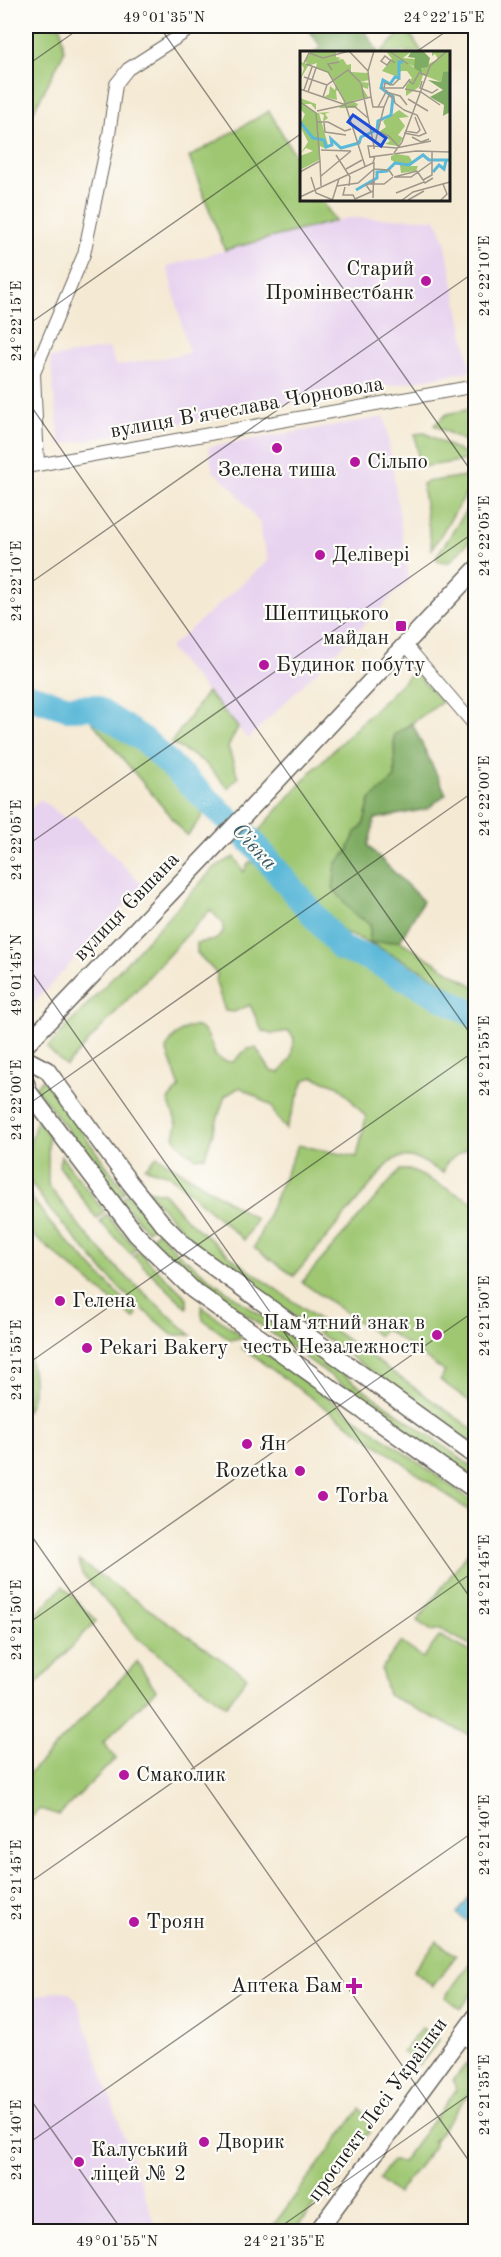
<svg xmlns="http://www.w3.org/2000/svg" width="501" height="2257" font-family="'Old Standard TT',serif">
<rect width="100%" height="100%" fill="#fdfcf7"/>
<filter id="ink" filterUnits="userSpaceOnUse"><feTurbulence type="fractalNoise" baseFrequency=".0167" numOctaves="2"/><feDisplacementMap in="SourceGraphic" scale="12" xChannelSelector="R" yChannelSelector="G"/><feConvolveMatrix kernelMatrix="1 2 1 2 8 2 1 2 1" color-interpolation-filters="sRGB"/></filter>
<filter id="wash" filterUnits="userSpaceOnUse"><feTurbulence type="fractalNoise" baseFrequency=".008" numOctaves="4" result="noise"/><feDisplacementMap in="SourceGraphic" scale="24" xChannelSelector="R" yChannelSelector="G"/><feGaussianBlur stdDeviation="1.35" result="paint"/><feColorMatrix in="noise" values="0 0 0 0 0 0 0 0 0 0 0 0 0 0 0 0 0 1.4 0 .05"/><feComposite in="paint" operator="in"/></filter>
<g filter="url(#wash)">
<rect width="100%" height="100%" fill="#f4e9d3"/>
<!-- built -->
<g fill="#e7d2ef">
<polygon points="347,218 436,219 445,241 471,371 60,445 50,358 109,348 116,366 189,353 167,266"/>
<polygon points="385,417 409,580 248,739 169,648 269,560 261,538 260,524 232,487 213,471 208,447"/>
<polygon points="40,799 66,819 75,815 143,886 26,1011 26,815"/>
<polygon points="57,1991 68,1992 77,2001 157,2231 26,2231 26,2000"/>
</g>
<!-- green -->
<g fill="#9fc772" stroke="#5e7247" stroke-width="1.5">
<polygon points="26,26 61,26 64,52 26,126"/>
<polygon points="406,28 422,52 381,52"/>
<polygon points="269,111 301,166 302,200 322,200 335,221 225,250 189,157"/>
<polygon points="475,408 475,447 434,425 447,414"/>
<polygon points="425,433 474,459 421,467 419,465 415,434"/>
<polygon points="472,475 475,477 474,481 432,549 422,484 426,482"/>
<polygon points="475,497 475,535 450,562 437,561 437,556"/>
<polygon points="414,671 442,702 394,735 395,778 370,800 363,826 355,833 348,851 336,864 355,915 370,923 370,943 400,941 475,987 475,1004 423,971 370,943 345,933 256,834 311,772"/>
<polygon points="207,692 238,727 228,747 238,777 228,788 204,762 171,743"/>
<path d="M88,717c43,9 85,57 116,86l-2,14 -15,19z"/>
<path d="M234,857l10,15 5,-10 15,2 73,96 51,16 87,51v116l-28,19 -4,11c-19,-10 -32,-24 -53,-11l-96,114 -40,-28 44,-103 59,12 9,-40 -27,-31 -26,-9 -9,3 -18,49 -11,-14 -3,-9 -32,-19 -15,9 -20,60 -9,2 -10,-7 -12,-14 3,-13 -9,-24 12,-13 -14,-38c6,-12 24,-31 38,-18 6,5 9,19 12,26l8,4 9,1 14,-13 9,-1 15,23 9,2 11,-15 3,-19 -5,-8 -18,3 -9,-3 -12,-26 -16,7 -9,-1 -9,-28 1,-9 -20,-21v-10l18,-3 8,-7v-10l-13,-13 -144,156 -19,-18 168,-181z"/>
<polygon points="43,1079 125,1191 119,1197 35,1087"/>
<polygon points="37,1119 48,1134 48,1185 86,1234 120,1271 191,1335 172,1335 120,1289 51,1211 26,1176 26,1157"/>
<polygon points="61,1156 104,1211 97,1219 59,1166"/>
<polygon points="157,1156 256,1219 244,1240 169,1175 145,1168"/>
<polygon points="400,1170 411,1170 475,1203 475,1405 440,1380 445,1372 385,1329 379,1336 302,1282"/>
<polygon points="26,1190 50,1223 137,1314 134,1319 30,1233 26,1227"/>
<polygon points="147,1190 164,1193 185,1218 235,1260 475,1431 475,1446 207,1253 169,1216"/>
<polygon points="128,1194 154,1226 147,1231 121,1200"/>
<polygon points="106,1214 136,1248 131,1254 100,1222"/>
<polygon points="157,1231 177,1252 214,1282 475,1469 475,1480 183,1269 152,1237"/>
<polygon points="138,1251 187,1298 187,1308 133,1256"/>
<polygon points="201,1306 243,1337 231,1340 203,1320"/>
<polygon points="255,1346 475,1503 475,1515 242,1348"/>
<path d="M26,1348c6,17 13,47 0,63z"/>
<polygon points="471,1548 476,1551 476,1630 472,1646 440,1629 432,1631 417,1621"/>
<polygon points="79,1561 247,1677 226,1706 137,1638 82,1574"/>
<polygon points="63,1586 96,1621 26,1695 26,1625"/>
<polygon points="440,1636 471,1652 475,1662 475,1738 388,1695 381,1669 401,1642 423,1658"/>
<polygon points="137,1662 156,1690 103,1743 116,1758 59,1815 40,1809 26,1822 26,1777"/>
<polygon points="437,1941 456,1956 433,1986 413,1971"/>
<polygon points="475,1956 475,1989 461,2009 445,1997"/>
<polygon points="422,2028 439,2040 419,2065 402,2052"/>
<polygon points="467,2063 475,2070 475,2085 434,2141 434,2146 397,2194 379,2179 392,2161 402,2162 456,2090 453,2080"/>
<polygon points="360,2109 371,2119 369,2133 295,2231 269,2231"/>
</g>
<!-- forest -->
<g fill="#7fac64" stroke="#4e6440" stroke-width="1.5">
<polygon points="306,26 362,26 378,52 314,52 321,47"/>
<polygon points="412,723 446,794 427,809 375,819 368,846 423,901 400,941 370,943 370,923 355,915 333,888 336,864 348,851 355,833 363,826 370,800 395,778 394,735"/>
</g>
<!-- water -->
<polygon fill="#5ab8d8" stroke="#3b6a7a" stroke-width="1.5" points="475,1890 475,1919 472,1924 457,1914"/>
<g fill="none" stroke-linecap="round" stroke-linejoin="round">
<!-- river -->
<polyline stroke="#5ab8d8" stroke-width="26" points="26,695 68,708 93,707 144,740 256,846 342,949 369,958 476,1016"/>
</g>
</g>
<g filter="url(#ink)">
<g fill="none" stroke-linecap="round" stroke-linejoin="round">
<defs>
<g id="minor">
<polyline points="38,465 34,373 84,254 109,135 116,84 128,69 195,26"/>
<polyline points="26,467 476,386"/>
<polyline points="405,644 476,727"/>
<polyline points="461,2036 476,2046"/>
</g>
<g id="secondary">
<polyline points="26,1045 260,799 476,569"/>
<polyline points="26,1059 47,1070 130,1183 163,1224 187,1248 476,1457"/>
<polyline points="26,1083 28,1091 136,1234 193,1290 476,1491"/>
<polyline points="317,2232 476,2016"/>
</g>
</defs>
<!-- minor casing -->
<use href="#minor" stroke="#68645c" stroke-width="14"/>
<!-- secondary casing -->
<use href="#secondary" stroke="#68645c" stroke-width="19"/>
<!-- minor -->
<use href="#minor" stroke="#fff" stroke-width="12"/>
<!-- secondary -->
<use href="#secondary" stroke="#fff" stroke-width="16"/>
</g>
</g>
<!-- ticks -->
<path fill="none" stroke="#1c1c1c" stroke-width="1.5" stroke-opacity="0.45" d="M159,26l317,452M416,52l38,-26M26,66l57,-40M26,326l276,-193M26,399l450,643M26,586l450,-315M26,846l450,-315M26,964l450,642M26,1106l450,-316M26,1365l450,-315M26,1528l450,643M26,1625l450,-315M26,1885l450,-315M26,2093l97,139M26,2145l450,-315M273,2232l203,-142"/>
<!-- markers -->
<g fill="#b5179e" stroke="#fdfcf7" stroke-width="2">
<circle cx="426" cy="281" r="6"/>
<circle cx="277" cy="448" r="6"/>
<circle cx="355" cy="462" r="6"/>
<circle cx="320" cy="555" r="6"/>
<rect x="395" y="620" width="12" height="12" rx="3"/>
<circle cx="264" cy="665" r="6"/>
<circle cx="60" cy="1301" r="6"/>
<circle cx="437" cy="1335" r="6"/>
<circle cx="87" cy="1348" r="6"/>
<circle cx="247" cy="1444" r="6"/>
<circle cx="300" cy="1471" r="6"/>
<circle cx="323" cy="1496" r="6"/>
<circle cx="124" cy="1775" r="6"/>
<circle cx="134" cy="1922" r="6"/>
<path d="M351 1977h6v6h6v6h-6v6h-6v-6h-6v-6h6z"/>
<circle cx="204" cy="2142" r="6"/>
<circle cx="79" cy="2162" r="6"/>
</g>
<g text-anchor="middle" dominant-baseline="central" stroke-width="4.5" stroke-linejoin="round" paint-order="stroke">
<!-- poi labels -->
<g font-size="21" fill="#1c1c1c" stroke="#fdfcf7" text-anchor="start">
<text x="414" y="269" text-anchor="end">Старий<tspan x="414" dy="24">Промінвестбанк</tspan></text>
<text x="367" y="462">Сільпо</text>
<text x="277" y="470" text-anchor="middle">Зелена тиша</text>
<text x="332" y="555">Делівері</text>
<text x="389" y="614" text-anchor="end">Шептицького<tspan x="389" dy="24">майдан</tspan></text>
<text x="276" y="665">Будинок побуту</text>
<text x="72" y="1301">Гелена</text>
<text x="425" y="1323" text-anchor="end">Пам'ятний знак в<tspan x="425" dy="24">честь Незалежності</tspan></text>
<text x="99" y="1348">Pekari Bakery</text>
<text x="259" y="1444">Ян</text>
<text x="288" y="1471" text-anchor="end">Rozetka</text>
<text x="335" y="1496">Torba</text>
<text x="136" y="1775">Смаколик</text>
<text x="146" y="1922">Троян</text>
<text x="342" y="1986" text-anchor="end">Аптека Бам</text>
<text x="216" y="2142">Дворик</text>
<text x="91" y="2150">Калуський<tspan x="91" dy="24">ліцей № 2</tspan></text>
</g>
<!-- street labels -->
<g font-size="21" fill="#1c1c1c" stroke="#fdfcf7">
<text transform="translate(247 408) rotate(-10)">вулиця В'ячеслава Чорновола</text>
<text transform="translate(127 907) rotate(-46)">вулиця Євшана</text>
<text transform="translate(378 2110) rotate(-54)">проспект Лесі Українки</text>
</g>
<!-- water labels -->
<g font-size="22" font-style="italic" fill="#355a67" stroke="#fdfcf7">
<text transform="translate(254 847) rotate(47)">Сівка</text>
</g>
</g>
<!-- overview -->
<g transform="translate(300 51)">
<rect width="150" height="150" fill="#f4e9d3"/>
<path d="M11,0h25v6l5,1 -4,2 6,-1 4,6 4,-1v8l17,1 1,7 -9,2 2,4v-4l7,1 -1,6 -6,-2 6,10 -16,4 6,3 -2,4h-17l5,-6 -5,-12 -3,1 1,9 -13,-3 5,-3 1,-8 5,4 1,-6 -8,-11 -15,-6h3l1,-4 -9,3 -8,14 4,-12 -4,-6 8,2 -3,-3zM86,0h26l-9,7 12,1v8l-6,-3 14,10 -2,-6 17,-9 -3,-5 -3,2v-5h18v20l-7,2 -2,9 -18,-7 -4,12 -13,9v-10l6,-8 -5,-7h-6l-3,6 -16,-6 10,-12zM0,47l16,6v6l-5,-6h-6l11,9 14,-1 -5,2 3,4 -5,4 1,-7 -5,-2 9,32 -4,3 -4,-2 -1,14 -19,10v-14l13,-5 -7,-3 -5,5 7,-11 -8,-16 8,6 -8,-7 5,-11 -5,-5zM99,59l10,7 -10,1 6,8 -7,9 5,3 -5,8 -13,-2 5,-3 -10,-10 6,-4 -3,-6zM97,103l12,2 4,7 -3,3h8l-2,5 -15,2 -1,-8 -9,-5v-4z" fill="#9fc772"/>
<path d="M123,0l7,7 -2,9 -7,1 2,6 -9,-6 1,-10 -7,-1 3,-5zM150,20v41l-7,4 1,-11 -14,-8 13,-7 -15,-10 13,2 2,-10z" fill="#7fac64"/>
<path fill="none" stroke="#5ab8d8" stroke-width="3" d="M0,71l13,16 11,2 2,7 6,-2 -1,-6 10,9 18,-5 2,-6 16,-7 1,-9 13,-6 2,-18 -12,-9 2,-8 7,4 5,-7 4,1v-16h4M133,121l6,-7 5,4 2,-8M56,139l21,-12v-6l10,-1 8,-8 14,2 14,-10 6,5h21"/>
<path fill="none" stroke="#9e978a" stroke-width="1.5" d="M89,0l19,13M90,9l-5,-4 -4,5 6,4 4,-5 4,3M4,12l5,-10 14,5 26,-7 19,20M6,13l22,8 17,30M32,19l-4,-6 11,-2M4,26l23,8M109,30l4,3 6,-11 7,2M122,30l-2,7 12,5 6,-4M82,37h21l7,-9M84,37l1,-5 8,2 6,-6M0,38l43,15M105,38l16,3 19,13M4,39l8,-23M8,41l8,-24M86,41l14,4 7,9M93,44l2,8 9,7M23,46l4,-12 21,-15 13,13 3,15M71,46l2,10h11M64,47l10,48h-6l2,12M108,48l20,12M0,51l16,11 4,48 -20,11M45,52l20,63M44,53l27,-7 -3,-26 6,-20M46,56l8,-1 14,12M78,56l9,-17M104,59l13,5 9,18 -7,3 -15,-3M17,60l28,-6M17,71h11l17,9 6,-2M24,72l1,9 21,3M71,77l18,8 10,11M105,80l12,2 3,-3 -5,-13M112,86l9,5 8,-3M75,92l9,-36 5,-12 3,3M74,98v-3l22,2 35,-7M21,99l30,1M94,102l8,-11 28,-76 17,-15M36,104l14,22 -1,9M70,106l46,-6 34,1M20,110l1,25M46,118l16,-9M74,118l15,1 4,6M117,120l8,12 8,-5M21,125l30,-25M11,126l5,16 17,7M94,126l23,-6M95,126h16l21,-15M123,129l9,-5v-23M70,133h14l9,-7M37,135l21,-3 16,-14M45,136l-2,8h10l2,4 18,-8M71,141l-5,-7 9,-3M96,142l28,-11M0,146l73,-34 2,-7M73,147l1,-36M108,149l16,-9M32,150l7,-22M101,150l12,-9 37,-10M140,150l7,-7 -4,-10"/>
<path fill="#1d4ed8" fill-opacity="0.15" stroke="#1d4ed8" stroke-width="3" d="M53,64l33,23 -5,8 -33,-24z"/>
<rect width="150" height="150" fill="none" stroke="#1c1c1c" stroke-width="3"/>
</g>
<!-- margin -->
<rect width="501" height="2257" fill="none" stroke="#fdfcf7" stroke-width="66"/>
<rect x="33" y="33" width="435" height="2191" fill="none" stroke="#1c1c1c" stroke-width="2"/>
<g font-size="15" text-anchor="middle" fill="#1c1c1c">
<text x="164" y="22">49°01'35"N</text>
<text x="444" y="22">24°22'15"E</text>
<text transform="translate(484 276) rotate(-90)" y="5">24°22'10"E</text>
<text transform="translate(16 321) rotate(-90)" y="5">24°22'15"E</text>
<text transform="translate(484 536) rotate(-90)" y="5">24°22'05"E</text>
<text transform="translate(16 581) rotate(-90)" y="5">24°22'10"E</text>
<text transform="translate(484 796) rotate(-90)" y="5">24°22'00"E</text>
<text transform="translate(16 840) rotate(-90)" y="5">24°22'05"E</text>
<text transform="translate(16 975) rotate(-90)" y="5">49°01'45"N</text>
<text transform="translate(484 1056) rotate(-90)" y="5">24°21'55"E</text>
<text transform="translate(16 1100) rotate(-90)" y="5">24°22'00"E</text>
<text transform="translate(484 1316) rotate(-90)" y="5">24°21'50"E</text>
<text transform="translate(16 1360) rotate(-90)" y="5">24°21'55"E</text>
<text transform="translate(484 1575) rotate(-90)" y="5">24°21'45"E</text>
<text transform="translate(16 1620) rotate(-90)" y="5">24°21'50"E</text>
<text transform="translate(484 1835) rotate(-90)" y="5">24°21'40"E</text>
<text transform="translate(16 1880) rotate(-90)" y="5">24°21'45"E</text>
<text transform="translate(484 2095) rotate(-90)" y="5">24°21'35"E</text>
<text transform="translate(16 2140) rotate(-90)" y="5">24°21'40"E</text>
<text x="117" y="2246">49°01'55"N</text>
<text x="284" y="2246">24°21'35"E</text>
</g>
</svg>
